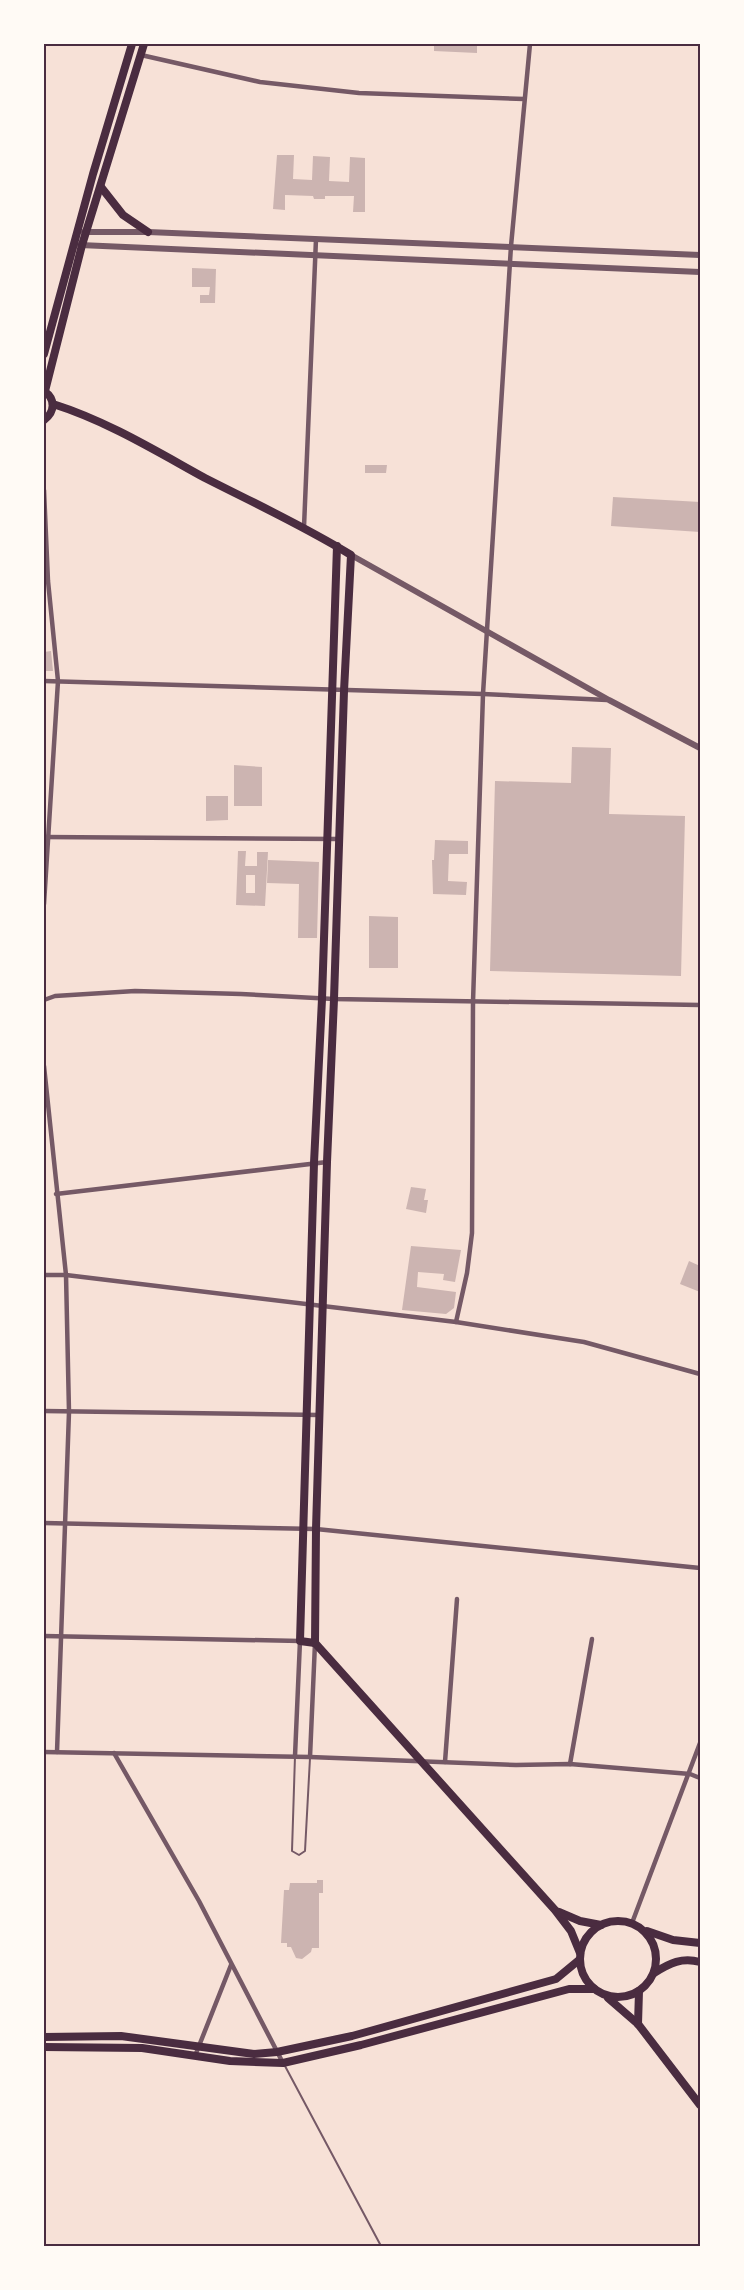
<svg xmlns="http://www.w3.org/2000/svg" width="744" height="2290" font-family="'Source Serif 4',serif">
<rect width="100%" height="100%" fill="#f7e1d7"/>
<!-- building -->
<g fill="#ccb4b1" fill-rule="evenodd">
<polygon points="434,44 477,44 477,53 434,51"/>
<polygon points="277,155 294,155 293,179 312,180 313,156 330,157 329,181 349,182 350,157 365,158 365,212 353,212 354,196 325,196 325,199 314,199 313,196 285,195 285,210 273,209"/>
<polygon points="192,268 216,269 215,303 200,303 200,295 209,295 210,287 192,287"/>
<polygon points="365,465 387,465 386,473 365,473"/>
<polygon points="613,497 700,502 700,532 611,526"/>
<polygon points="51,651 53,671 44,671 44,652"/>
<polygon points="572,747 611,748 609,814 685,816 681,976 490,971 495,781 571,783"/>
<polygon points="234,765 262,767 262,806 234,806"/>
<polygon points="206,796 228,796 228,820 206,821"/>
<polygon points="435,840 468,841 468,854 449,854 448,881 467,882 466,895 433,894 432,860 434,860"/>
<path d="M238,851h8l-1,15h12v-14h11l-3,54 -29,-1zM246,875h9v18h-9z"/>
<polygon points="268,860 319,862 317,938 298,938 299,884 267,883"/>
<polygon points="369,916 398,917 398,968 369,968"/>
<polygon points="411,1187 426,1189 424,1200 428,1200 426,1213 406,1209"/>
<polygon points="411,1246 461,1250 455,1282 443,1280 444,1274 418,1272 417,1287 456,1292 454,1308 446,1314 402,1310"/>
<polygon points="689,1261 700,1266 700,1292 680,1284"/>
<polygon points="317,1880 323,1880 323,1893 319,1893 319,1948 312,1948 311,1952 302,1959 296,1958 291,1947 287,1947 287,1943 281,1943 284,1890 289,1890 290,1883 317,1883"/>
</g>
<g fill="none" stroke-linecap="round" stroke-linejoin="round">
<!-- service -->
<g stroke="#755966" stroke-width="2">
<polyline points="295,1756 292,1851 299,1855 305,1851 310,1758"/>
<polyline points="285,2066 381,2246"/>
</g>
<!-- minor -->
<g stroke="#755966" stroke-width="4.5">
<polyline points="141,55 260,82 359,93 524,99"/>
<polyline points="44,490 48,581 58,681 44,904"/>
<polyline points="304,527 316,239"/>
<polyline points="44,681 483,694 607,700"/>
<polyline points="44,837 339,839"/>
<polyline points="44,1000 55,996 135,991 241,994 334,999 700,1005"/>
<polyline points="44,1066 66,1275 69,1412 57,1752"/>
<polyline points="56,1194 327,1162"/>
<polyline points="44,1275 66,1275 456,1322 584,1342 700,1374"/>
<polyline points="456,1322 467,1273 472,1233 473,1002 483,694 511,246 530,44"/>
<polyline points="44,1411 319,1415"/>
<polyline points="44,1523 316,1529 700,1568"/>
<polyline points="44,1636 300,1641 295,1756"/>
<polyline points="44,1752 310,1757 516,1765 570,1764 690,1774 700,1778"/>
<polyline points="114,1753 199,1901 283,2063"/>
<polyline points="310,1757 315,1643"/>
<polyline points="445,1762 457,1599"/>
<polyline points="570,1764 592,1639"/>
<polyline points="632,1923 700,1743"/>
<polyline points="195,2056 231,1965"/>
</g>
<!-- tertiary -->
<g stroke="#755966" stroke-width="6">
<polyline points="84,232 148,232 700,255"/>
<polyline points="80,245 700,272"/>
<polyline points="351,555 609,700 700,748"/>
</g>
<!-- primary -->
<g stroke="#4a2c40" stroke-width="8">
<path d="M53,404c54,17 103,47 152,74 49,25 99,48 146,77l-7,136 -10,308 -7,163 -11,367 -1,114"/>
<polyline points="315,1643 300,1641 314,1163 322,999 337,546"/>
<polyline points="315,1643 555,1910 571,1931 580,1953"/>
<polyline points="559,1912 580,1921 601,1925"/>
<circle cx="618" cy="1959" r="38"/>
<polyline points="647,1931 673,1940 700,1943"/>
<path d="M654,1973c16,-10 28,-16 46,-11"/>
<polyline points="608,1998 638,2024 700,2105"/>
<polyline points="638,2024 639,1991"/>
<polyline points="44,2037 121,2036 254,2054 277,2052 352,2036 556,1979 579,1960"/>
<polyline points="44,2047 142,2048 230,2061 283,2063 361,2045 569,1989 594,1989"/>
</g>
<!-- trunk -->
<g stroke="#4a2c40" stroke-width="8">
<polyline points="101,187 123,215 148,232"/>
<polyline points="44,354 93,174 132,44"/>
<path d="M44,391c12,8 11,21 0,29"/>
<polyline points="45,391 82,245 144,44"/>
</g>
</g>
<!-- border -->
<rect width="744" height="2290" fill="none" stroke="#fffaf5" stroke-width="90"/>
<rect x="45" y="45" width="654" height="2200" fill="none" stroke="#4a2c40" stroke-width="2"/>
</svg>
